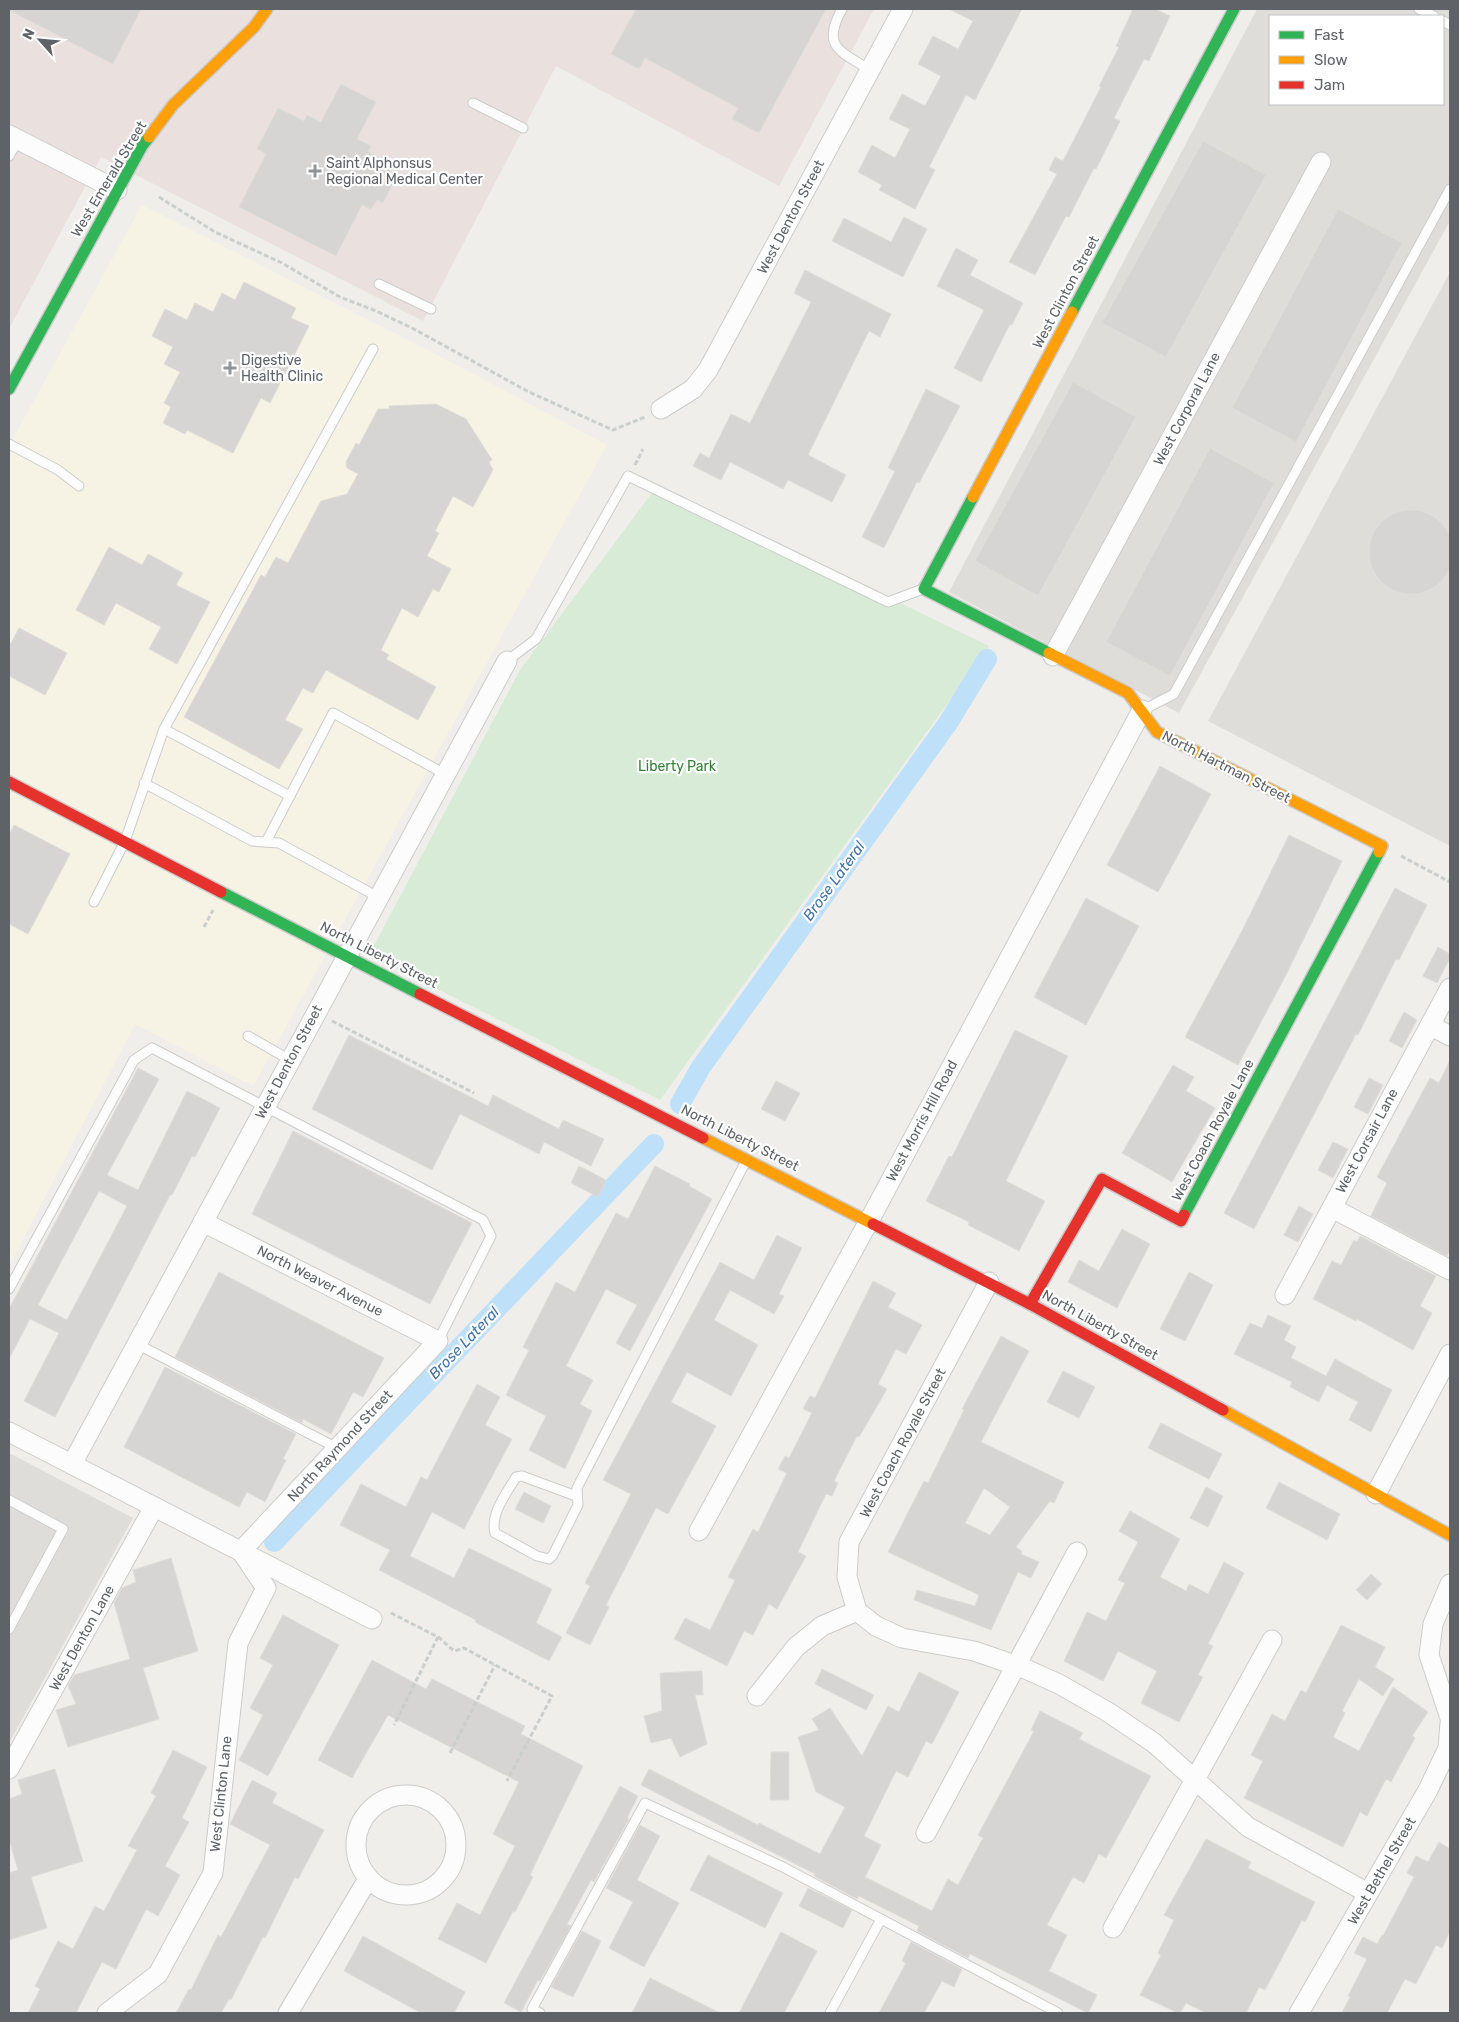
<svg xmlns="http://www.w3.org/2000/svg" width="1459" height="2022" font-family="Rubik,sans-serif">
<rect width="100%" height="100%" fill="#efeeea"/>
<!-- commercial -->
<polygon fill="#f7f3e4" points="142,205 422,347 607,445 253,1086 135,1024 9,1266 9,446"/>
<!-- industrial -->
<g fill="#dfddda" fill-rule="evenodd">
<path d="M1257,9h193v212l-271,492 -230,-121zM1270,16h173v88h-173z"/>
<polygon points="1450,272 1450,846 1208,721"/>
<polygon points="9,1453 133,1518 9,1743"/>
</g>
<!-- medical -->
<polygon fill="#eae0de" points="9,9 874,9 779,186 556,66 423,321 101,157 9,329"/>
<!-- green -->
<polygon fill="#d8ebd6" points="657,486 989,646 660,1100 369,955 520,670"/>
<g fill="none" stroke-linecap="round" stroke-linejoin="round">
<!-- canal -->
<g stroke="#bfe0f9" stroke-width="20">
<polyline points="680,1104 701,1067 948,723 987,659"/>
<polyline points="274,1542 654,1144"/>
</g>
</g>
<!-- building -->
<g fill="#d6d5d3" stroke="#deddd9" fill-rule="evenodd">
<polygon points="9,9 141,9 113,64 9,10"/>
<polygon points="636,9 826,9 759,133 732,119 738,108 645,58 639,69 611,54"/>
<polygon points="949,9 1022,9 975,100 966,95 929,167 935,170 915,209 879,190 882,185 858,172 872,145 895,158 910,129 889,119 902,94 925,106 941,76 918,64 933,36 958,49 973,21"/>
<polygon points="1133,9 1155,9 1170,16 1149,61 1144,59 1114,118 1120,121 1096,169 1094,168 1069,217 1066,216 1035,275 1009,262 1057,174 1049,170 1055,157 1063,161 1101,87 1099,86 1119,47 1116,46"/>
<polygon points="341,84 376,102 357,139 371,146 368,152 394,166 387,180 393,183 383,203 377,200 371,209 362,205 336,256 239,207 266,154 257,149 278,108 304,121 307,115 321,122"/>
<polygon points="1203,141 1266,175 1166,357 1102,323"/>
<polygon points="1338,209 1402,243 1296,442 1232,408"/>
<polygon points="904,217 927,229 903,277 832,241 844,218 891,242"/>
<polygon points="956,248 978,260 970,275 1023,303 1012,325 1010,324 981,382 954,368 984,310 937,286"/>
<polygon points="805,270 891,314 880,337 869,331 808,455 846,475 832,502 788,480 783,489 730,462 721,480 693,466 700,453 709,458 731,414 750,423 811,302 794,293"/>
<polygon points="244,282 296,308 291,318 309,326 270,403 261,398 233,453 187,430 185,434 163,423 171,407 164,403 180,372 164,364 173,347 152,336 165,309 187,320 195,303 213,312 222,293 235,300"/>
<polygon points="1073,382 1136,417 1038,596 975,561"/>
<polygon points="926,389 960,406 919,483 917,482 884,548 862,537 895,471 888,468"/>
<polygon points="436,404 466,419 492,460 489,462 493,470 473,507 453,496 435,531 439,533 427,556 451,569 439,592 433,589 418,617 402,608 381,650 389,655 386,659 436,687 418,720 326,670 313,693 303,688 285,720 303,729 279,769 184,717 261,575 265,577 276,557 288,563 321,501 347,494 358,474 347,468 346,462 356,443 359,445 378,409 389,409 389,406"/>
<polygon points="1210,448 1274,483 1170,676 1106,642"/>
<circle cx="1411" cy="552" r="42"/>
<polygon points="109,547 142,565 148,554 183,573 176,585 210,602 177,664 149,649 161,627 116,603 104,625 76,610"/>
<polygon points="19,628 67,653 45,695 9,676 9,647"/>
<polygon points="1160,766 1211,794 1158,892 1107,865"/>
<polygon points="14,825 70,854 28,934 9,924 9,835"/>
<polygon points="1289,835 1342,861 1285,977 1238,1065 1185,1037 1243,929"/>
<polygon points="1395,888 1427,905 1399,960 1396,959 1358,1035 1356,1034 1254,1229 1224,1213"/>
<polygon points="1086,898 1139,926 1086,1025 1034,997"/>
<polygon points="1438,947 1450,954 1450,958 1437,983 1423,976"/>
<polygon points="1404,1012 1417,1020 1402,1048 1389,1041"/>
<polygon points="1015,1030 1068,1056 1006,1181 1045,1201 1019,1251 968,1225 969,1222 926,1201 949,1156 952,1157"/>
<polygon points="349,1035 488,1106 493,1095 559,1129 563,1120 604,1139 591,1166 544,1142 539,1154 460,1114 432,1170 312,1109"/>
<polygon points="1450,1060 1450,1249 1447,1256 1371,1216 1387,1183 1377,1177 1430,1078 1439,1083"/>
<polygon points="1173,1065 1194,1077 1186,1091 1215,1108 1172,1182 1122,1153"/>
<path d="M138,1068l21,11 -52,96 31,15 49,-99 33,17 -25,49 -3,-1 -20,39h-2l-115,222 -31,-16 35,-68 -29,-14 -21,40v-50zM99,1191l28,15 -60,114 -29,-15z"/>
<polygon points="1369,1078 1383,1085 1368,1114 1354,1107"/>
<polygon points="776,1081 800,1093 785,1121 761,1109"/>
<polygon points="293,1131 472,1223 430,1304 252,1214"/>
<polygon points="1333,1142 1348,1149 1333,1178 1318,1170"/>
<polygon points="579,1166 606,1180 598,1197 571,1183"/>
<polygon points="655,1166 690,1184 689,1186 712,1199 630,1351 616,1343 637,1305 606,1289 566,1366 593,1380 580,1404 592,1411 565,1469 529,1450 546,1416 506,1395 529,1350 523,1347 556,1282 575,1292 616,1213 628,1219"/>
<polygon points="1299,1206 1313,1214 1298,1242 1284,1235"/>
<polygon points="1122,1229 1150,1244 1117,1308 1068,1282 1079,1260 1099,1271"/>
<polygon points="777,1235 802,1248 779,1294 784,1296 774,1314 730,1290 714,1320 758,1345 731,1396 687,1372 671,1402 716,1426 668,1514 656,1508 606,1605 609,1607 590,1645 566,1633 590,1586 585,1583 631,1494 603,1480 720,1262 754,1280"/>
<polygon points="1360,1236 1436,1276 1420,1306 1432,1313 1413,1350 1357,1319 1356,1321 1313,1299 1332,1261 1341,1265 1354,1240 1357,1242"/>
<polygon points="219,1272 384,1358 363,1397 353,1392 331,1434 303,1419 302,1423 175,1357"/>
<polygon points="1189,1272 1213,1285 1185,1341 1160,1329"/>
<polygon points="873,1281 896,1293 888,1307 922,1325 906,1354 896,1349 878,1384 887,1389 859,1437 857,1436 834,1481 838,1483 832,1496 826,1494 798,1552 806,1556 777,1609 769,1604 753,1635 744,1631 727,1666 674,1639 685,1618 710,1630 735,1580 728,1577 753,1529 758,1532 787,1473 778,1469 785,1456 789,1458 812,1413 803,1409 810,1396 815,1398"/>
<polygon points="1268,1315 1291,1326 1284,1340 1296,1347 1291,1358 1326,1376 1335,1359 1392,1390 1371,1432 1349,1420 1358,1402 1327,1385 1319,1402 1290,1387 1292,1382 1234,1354 1250,1323 1262,1328"/>
<path d="M1001,1336l28,15 -48,91 83,40 -10,21 -4,-2 -34,46 6,4 -1,3 18,8 -8,16 -13,-6 -27,58 -77,-30 3,-10 58,16 4,-11 -91,-43 36,-71 4,2 36,-73 -2,-1zM984,1488l26,19 -20,28 -25,-12z"/>
<polygon points="165,1367 296,1434 283,1459 286,1460 265,1502 247,1492 239,1507 124,1447"/>
<polygon points="1063,1371 1095,1387 1079,1418 1047,1402"/>
<polygon points="477,1384 500,1397 485,1425 512,1439 464,1529 432,1512 410,1556 454,1578 469,1548 552,1589 536,1623 562,1637 549,1661 475,1622 476,1620 379,1570 390,1550 340,1525 361,1484 406,1507 421,1477 427,1480"/>
<polygon points="1161,1423 1222,1454 1209,1479 1148,1448"/>
<polygon points="1279,1482 1340,1514 1327,1540 1266,1508"/>
<polygon points="1206,1487 1223,1496 1208,1527 1190,1518"/>
<polygon points="524,1492 551,1506 543,1523 515,1509"/>
<polygon points="1130,1511 1180,1539 1160,1577 1186,1591 1189,1584 1208,1594 1224,1562 1244,1573 1208,1644 1213,1646 1198,1675 1203,1677 1179,1722 1141,1703 1157,1671 1118,1651 1103,1681 1064,1661 1087,1612 1106,1621 1125,1583 1118,1580 1138,1542 1119,1531"/>
<polygon points="171,1558 198,1651 143,1668 159,1719 68,1747 56,1710 76,1704 68,1686 74,1675 130,1659 114,1603 122,1588 136,1582 133,1570"/>
<polygon points="1371,1574 1382,1584 1367,1600 1356,1590"/>
<polygon points="283,1615 339,1645 268,1776 239,1760 263,1715 250,1708 273,1665 260,1658"/>
<polygon points="1341,1625 1385,1647 1375,1667 1394,1679 1383,1696 1359,1679 1342,1711 1345,1713 1333,1737 1359,1751 1393,1687 1428,1712 1412,1736 1415,1738 1391,1782 1386,1779 1367,1816 1360,1812 1343,1847 1244,1798 1263,1761 1251,1755 1272,1714 1285,1721 1301,1690 1306,1693"/>
<polygon points="372,1660 426,1689 432,1679 525,1726 521,1734 583,1766 530,1875 533,1877 515,1912 513,1911 486,1963 438,1939 457,1903 480,1915 515,1846 493,1834 519,1782 388,1715 352,1778 318,1760"/>
<polygon points="822,1669 874,1695 866,1710 815,1684"/>
<polygon points="702,1671 703,1695 695,1695 707,1744 680,1757 671,1738 651,1743 644,1716 662,1711 660,1673"/>
<polygon points="919,1672 959,1692 932,1744 926,1741 908,1777 896,1771 864,1836 881,1845 865,1877 932,1911 948,1879 958,1885 983,1838 978,1835 1034,1731 1031,1730 1040,1711 1083,1733 1079,1739 1151,1776 1106,1858 1099,1854 1084,1883 1073,1877 1047,1925 1067,1935 1049,1971 1097,1995 1088,2013 970,1954 968,1958 917,1931 919,1926 859,1896 857,1899 814,1876 815,1874 641,1785 649,1769 758,1825 759,1823 820,1854 845,1807 816,1792 798,1737 819,1730 812,1719 830,1708 862,1756 888,1706 899,1712"/>
<polygon points="173,1750 207,1767 182,1818 189,1822 165,1866 180,1875 158,1916 146,1909 116,1969 102,1962 76,2013 28,2013 40,1989 35,1986 58,1941 73,1949 95,1906 104,1911 137,1850 128,1846 156,1796 151,1793"/>
<polygon points="771,1752 789,1752 789,1800 770,1800"/>
<polygon points="55,1769 83,1861 31,1877 47,1928 9,1940 9,1873 18,1870 9,1839 9,1799 22,1794 18,1780"/>
<polygon points="252,1780 277,1793 272,1803 324,1830 298,1879 295,1877 265,1938 263,1937 231,2000 229,1999 221,2013 176,2013 189,1989 191,1990 218,1935 221,1937 270,1845 230,1824"/>
<polygon points="620,1786 638,1796 627,1818 629,1819 594,1882 591,1880 567,1924 571,1926 540,1981 538,1980 521,2012 504,2003"/>
<polygon points="640,1825 660,1836 637,1880 679,1903 644,1967 609,1948 633,1902 606,1888"/>
<polygon points="1206,1839 1251,1862 1248,1868 1315,1902 1305,1922 1302,1920 1265,1990 1259,1987 1246,2013 1206,2013 1186,2003 1180,2013 1178,2013 1140,1995 1161,1955 1158,1953 1174,1920 1164,1915"/>
<polygon points="1439,1842 1450,1849 1450,1931 1442,1948 1436,1945 1416,1984 1405,1979 1387,2013 1342,2013 1350,1997 1348,1996 1367,1959 1354,1953 1363,1937 1377,1944 1382,1935 1383,1936 1414,1877 1407,1873 1416,1856 1428,1862"/>
<polygon points="708,1855 783,1893 765,1928 690,1890"/>
<polygon points="808,1888 852,1910 843,1928 799,1906"/>
<polygon points="582,1931 601,1941 573,1997 551,1987"/>
<polygon points="781,1932 817,1951 784,2013 739,2013"/>
<polygon points="363,1936 465,1992 454,2013 421,2013 344,1971"/>
<polygon points="911,1942 962,1969 954,1987 942,1981 924,2013 879,2013 906,1963 902,1961"/>
<polygon points="650,1978 720,2013 632,2013"/>
</g>
<g fill="none" stroke-linecap="round" stroke-linejoin="round">
<defs>
<g id="lane">
<path d="M842,9c-21,38 -2,42 28,61"/>
<polyline points="1419,9 1434,16"/>
<polyline points="1443,21 1450,25"/>
<polyline points="473,103 523,128"/>
<polyline points="9,156 18,140"/>
<polyline points="379,284 431,309"/>
<polyline points="9,444 58,470 79,486"/>
<polyline points="507,661 536,639 628,476 888,602 923,589"/>
<polyline points="1143,710 1174,694 1450,189"/>
<polyline points="164,729 290,796"/>
<polyline points="144,783 252,841 279,843 378,897"/>
<polyline points="266,842 333,713 445,774"/>
<polyline points="94,902 125,841 164,729 373,349"/>
<polyline points="248,1036 290,1060"/>
<polyline points="9,1289 134,1060 152,1048 483,1220 491,1236 438,1341"/>
<polyline points="137,1344 337,1448"/>
<path d="M576,1496l-54,-20 -6,1c-10,17 -26,37 -21,56l42,23 12,3 4,-4 25,-50 -1,-17 169,-327"/>
<polyline points="9,1500 63,1529 9,1629"/>
<polyline points="540,2013 532,2009 645,1803 783,1867 1058,2013"/>
<polyline points="830,2013 881,1919"/>
</g>
<g id="street">
<polyline points="9,135 117,190"/>
<polyline points="661,409 693,389 708,370 903,9"/>
<polyline points="1053,656 1321,162"/>
<polyline points="1430,1025 1450,1036"/>
<polyline points="1332,1208 1450,1270"/>
<polyline points="989,1282 849,1542 847,1577 857,1611 876,1626 902,1638 974,1651 1021,1667 1059,1684 1108,1712 1154,1743 1248,1827 1368,1893"/>
<polyline points="1285,1295 1450,988"/>
<polyline points="9,1432 372,1619"/>
<polyline points="72,1464 507,661"/>
<polyline points="1376,1494 1450,1354"/>
<polyline points="699,1531 869,1221 1142,710"/>
<polyline points="1450,1584 1433,1624 1429,1655 1450,1718"/>
<polyline points="757,1696 796,1647 822,1626 857,1611"/>
<polyline points="9,1769 154,1507"/>
<circle cx="406" cy="1845" r="50"/>
<polyline points="926,1833 1077,1552"/>
<polyline points="1113,1928 1272,1640"/>
<polyline points="107,2013 158,1974 213,1873 238,1643 266,1588 241,1551 438,1341 203,1222"/>
<polyline points="288,2013 368,1879"/>
<polyline points="1299,2013 1428,1790 1448,1748 1450,1723"/>
</g>
<g id="fast">
<polyline points="1072,312 1234,9"/>
<polyline points="9,389 142,146 149,137"/>
<polyline points="973,497 924,589 1049,653"/>
<polyline points="221,892 420,994"/>
<polyline points="1184,1215 1379,852"/>
</g>
<g id="slow">
<polyline points="149,137 173,105 254,27 267,9"/>
<polyline points="973,497 1072,312"/>
<polyline points="1049,653 1128,693 1157,732 1382,846 1379,852"/>
<polyline points="703,1138 873,1224"/>
<polyline points="1223,1410 1450,1535"/>
</g>
<g id="jam">
<polyline points="9,782 221,892"/>
<polyline points="420,994 703,1138"/>
<polyline points="873,1224 1030,1304 1223,1410"/>
<polyline points="1030,1304 1102,1179 1181,1221 1184,1215"/>
</g>
</defs>
<!-- lane casing -->
<use href="#lane" stroke="#cbcccc" stroke-width="11"/>
<!-- street casing -->
<use href="#street" stroke="#cbcccc" stroke-width="21"/>
<!-- fast casing -->
<use href="#fast" stroke="#cacacb" stroke-width="14"/>
<!-- slow casing -->
<use href="#slow" stroke="#cacacb" stroke-width="14"/>
<!-- jam casing -->
<use href="#jam" stroke="#cacacb" stroke-width="14"/>
<!-- path -->
<g stroke="#cacfcc" stroke-width="3" stroke-dasharray="5 2.5" stroke-linecap="butt">
<polyline points="159,197 215,232 282,263 340,297 376,311 412,328 529,392 613,430 645,417"/>
<polyline points="635,465 643,449"/>
<polyline points="1401,856 1450,882"/>
<polyline points="204,927 213,910"/>
<polyline points="332,1021 474,1093"/>
<polyline points="391,1613 438,1637 394,1725"/>
<path d="M438,1637c7,5 10,10 17,14l9,-3 88,48 -45,85"/>
<polyline points="450,1753 495,1665"/>
</g>
<!-- lane -->
<use href="#lane" stroke="#fdfcfc" stroke-width="9"/>
<!-- street -->
<use href="#street" stroke="#fdfcfc" stroke-width="19"/>
<!-- fast -->
<use href="#fast" stroke="#30b455" stroke-width="11"/>
<!-- slow -->
<use href="#slow" stroke="#ff9f0a" stroke-width="11"/>
<!-- jam -->
<use href="#jam" stroke="#e5322d" stroke-width="11"/>
</g>
<!-- markers -->
<g fill="#919496" stroke="#fff" stroke-width="2">
<path d="M312.5 163.5h5v5h5v5h-5v5h-5v-5h-5v-5h5z"/>
<path d="M227.5 360.5h5v5h5v5h-5v5h-5v-5h-5v-5h5z"/>
</g>
<g text-anchor="middle" dominant-baseline="central" stroke-width="4.5" stroke-linejoin="round" paint-order="stroke">
<!-- poi labels -->
<g font-size="14" fill="#5f6368" stroke="#fff" text-anchor="start">
<text x="326" y="163">Saint Alphonsus<tspan x="326" dy="16">Regional Medical Center</tspan></text>
<text x="241" y="360">Digestive<tspan x="241" dy="16">Health Clinic</tspan></text>
</g>
<!-- street labels -->
<g font-size="14" fill="#5f6368" stroke="#fff">
<text transform="translate(109 179) rotate(-59)">West Emerald Street</text>
<text transform="translate(791 217) rotate(-62)">West Denton Street</text>
<text transform="translate(1066 292) rotate(-62)">West Clinton Street</text>
<text transform="translate(1187 409) rotate(-62)">West Corporal Lane</text>
<text transform="translate(1226 767) rotate(27)">North Hartman Street</text>
<text transform="translate(379 955) rotate(27)">North Liberty Street</text>
<text transform="translate(289 1062) rotate(-62)">West Denton Street</text>
<text transform="translate(922 1121) rotate(-62)">West Morris Hill Road</text>
<text transform="translate(1213 1130) rotate(-62)">West Coach Royale Lane</text>
<text transform="translate(740 1138) rotate(27)">North Liberty Street</text>
<text transform="translate(1367 1141) rotate(-62)">West Corsair Lane</text>
<text transform="translate(320 1281) rotate(27)">North Weaver Avenue</text>
<text transform="translate(1100 1325) rotate(29)">North Liberty Street</text>
<text transform="translate(903 1443) rotate(-62)">West Coach Royale Street</text>
<text transform="translate(340 1446) rotate(-47)">North Raymond Street</text>
<text transform="translate(82 1638) rotate(-61)">West Denton Lane</text>
<text transform="translate(221 1794) rotate(-84)">West Clinton Lane</text>
<text transform="translate(1382 1871) rotate(-60)">West Bethel Street</text>
</g>
<!-- park labels -->
<g font-size="14" fill="#348238" stroke="#fff">
<text x="677" y="766">Liberty Park</text>
</g>
<!-- water labels -->
<g font-size="15" font-style="italic" fill="#4174aa" stroke="#fff">
<text transform="translate(834 881) rotate(-54)">Brose Lateral</text>
<text transform="translate(464 1343) rotate(-46)">Brose Lateral</text>
</g>
</g>
<!-- border -->
<rect width="1459" height="2022" fill="none" stroke="#5f6368" stroke-width="20"/>
<!-- legend -->
<rect x="1269" y="15" width="175" height="90" fill="#ffffff" stroke="#bfc1c3"/>
<rect x="1279" y="31" width="25" height="8" fill="#30b455" stroke="#bfc1c3"/>
<text x="1314" y="40" font-size="15" fill="#5f6368">Fast</text>
<rect x="1279" y="56" width="25" height="8" fill="#ff9f0a" stroke="#bfc1c3"/>
<text x="1314" y="65" font-size="15" fill="#5f6368">Slow</text>
<rect x="1279" y="81" width="25" height="8" fill="#e5322d" stroke="#bfc1c3"/>
<text x="1314" y="90" font-size="15" fill="#5f6368">Jam</text>
<!-- north arrow -->
<g transform="translate(40 40) rotate(297)" stroke="#ffffff" stroke-width="4" paint-order="stroke">
<path d="M0-4L9 19L0 12L-9 19Z" fill="#5f6368"/>
<text y="-8" font-size="14" font-weight="bold" text-anchor="middle" fill="#5f6368">N</text>
</g>
</svg>
